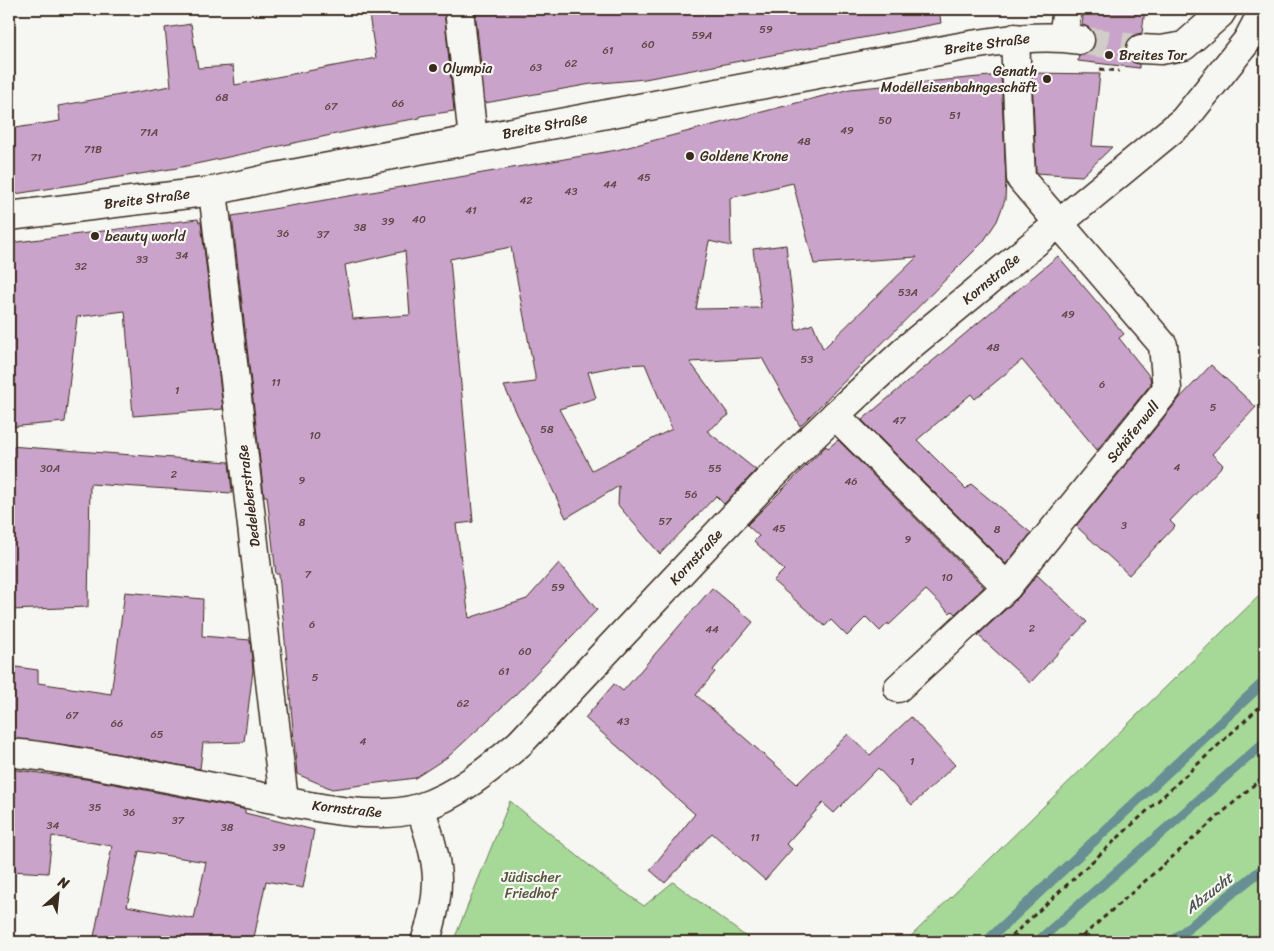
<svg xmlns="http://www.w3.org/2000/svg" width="1274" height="951" font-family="Sriracha,sans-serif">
<rect width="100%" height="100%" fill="#f6f6f2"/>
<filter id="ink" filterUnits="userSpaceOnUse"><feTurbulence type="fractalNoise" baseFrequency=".02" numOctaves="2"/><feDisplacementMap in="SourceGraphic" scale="10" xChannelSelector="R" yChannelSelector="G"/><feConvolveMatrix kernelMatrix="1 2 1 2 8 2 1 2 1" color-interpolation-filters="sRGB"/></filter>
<g filter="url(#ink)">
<!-- green -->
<g fill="#a6d898" stroke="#70815b">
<polygon points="1265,590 1265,942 905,942"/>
<polygon points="510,801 606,879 644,906 673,882 753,942 453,942"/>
</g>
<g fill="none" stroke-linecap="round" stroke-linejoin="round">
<!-- stream -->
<g stroke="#678f93" stroke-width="10">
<polyline points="986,942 1265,681"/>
<polyline points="1037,942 1265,742"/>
<polyline points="1171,942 1265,867"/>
</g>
</g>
<!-- building -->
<g fill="#caa3ca" stroke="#3b2a1e" fill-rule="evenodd">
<polygon points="368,9 444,9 454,111 420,116 420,118 378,125 177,168 9,195 9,129 60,121 58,106 171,86 165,28 191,24 198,68 233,66 235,85 376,58"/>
<polygon points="475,9 939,9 941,23 645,79 591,84 485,103"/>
<polygon points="1084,9 1145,9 1142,33 1133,35 1128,41 1125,48 1127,57 1132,62 1139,64 1139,68 1078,61 1079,55 1087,54 1092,50 1096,41 1094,34 1090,28 1082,25"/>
<polygon points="1032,73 1100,74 1092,146 1112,147 1082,176 1036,173"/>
<path d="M1001,75l5,105 -1,20 -8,21 -14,21 -183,184 -38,-68 -72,4 39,53 -22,16 49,39 -32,34 -8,-8 -56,58 -42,-49 1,-19 -53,32 -62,-132 31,-4v-6l-24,-129 -61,12 23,263 -17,2 13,94 58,-19 32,-36 38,47 -83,86 -65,60 -34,22 -83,11 -35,-15 -18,-200h-3l-9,-78h-3l-32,-280 385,-66 233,-61zM793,183l21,81 103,-7 -94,92 -10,-25 -17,6 -10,-85 -33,4 8,59 -65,1 13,-68 22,5 -1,-48zM405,251l5,64 -57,4 -8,-54zM645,364l27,65 -80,41 -33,-61 37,-11 -8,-26 35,-7z"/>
<polygon points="198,219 199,222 201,222 223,409 133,416 125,311 77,317 65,422 9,427 9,243"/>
<polygon points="1058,256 1124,334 1119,338 1150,377 1151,384 1097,450 1022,360 975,399 971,394 917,440 966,489 971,484 1031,533 1006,564 862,420"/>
<polygon points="1211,365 1256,407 1212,454 1223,465 1170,521 1175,526 1129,575 1076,526 1179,399"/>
<polygon points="838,440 984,587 955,614 952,611 950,613 926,590 889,625 888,623 880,631 866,617 847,636 831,620 825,626 773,581 784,570 754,541 759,536 747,525 826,446 828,448"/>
<polygon points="9,446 229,462 232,493 90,484 88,607 9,610"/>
<polygon points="1037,575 1087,622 1030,683 978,635 1018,598"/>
<polygon points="712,588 753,622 713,670 715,672 696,695 797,784 848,734 870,755 911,717 955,765 912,805 878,768 834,813 823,803 786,844 792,849 765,880 712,833 665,883 650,870 695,814 585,718 614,684 623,691"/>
<polygon points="125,592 203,599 202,636 250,640 253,670 244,742 203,743 200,769 75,746 9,738 9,666 38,670 38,683 111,694"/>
<path d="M9,769l84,11 146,28 6,2v3l69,17 -11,58 -37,-7 -13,61h-160l19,-96 -60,-10 -4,37 -39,-2zM139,851l67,11 -12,57 -67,-13z"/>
</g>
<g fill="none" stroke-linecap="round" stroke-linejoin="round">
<!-- minor-tunnel -->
<polyline stroke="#d1cdc8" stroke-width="28" stroke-dasharray="28 14" stroke-linecap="butt" points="1080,40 1141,49"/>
<defs>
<polyline id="pedestrian" points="1063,37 1067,9"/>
<g id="minor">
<polyline points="459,9 473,139"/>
<polyline points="1141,49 1161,50 1184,46 1220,14 1223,9"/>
<polyline points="213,191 284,801"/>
<path d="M9,216l204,-25 58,-13 694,-132c38,-6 77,-12 115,-6"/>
<polyline points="835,415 1007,587"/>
<polyline points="898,688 1007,587 1167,389 1163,345 1021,179 1015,38"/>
<path d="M9,753c21,1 42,5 63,8 63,10 124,23 186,35 47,9 115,26 161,12 38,-12 72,-40 101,-65l248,-263 67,-65 76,-70 273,-225 63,-79 17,-32"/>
<path d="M420,808c19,52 24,80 5,134"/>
</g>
</defs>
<!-- pedestrian casing -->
<use href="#pedestrian" stroke="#3b2a1e" stroke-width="31"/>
<!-- minor casing -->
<use href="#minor" stroke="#3b2a1e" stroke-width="31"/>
<!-- path -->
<g stroke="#3b2a1e" stroke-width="3" stroke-dasharray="5 4" stroke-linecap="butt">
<polyline points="1100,69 1119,71"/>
<polyline points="1005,942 1265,702"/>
<polyline points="1076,942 1265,775"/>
</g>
<!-- pedestrian -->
<use href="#pedestrian" stroke="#f6f6f2" stroke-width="28"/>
<!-- minor -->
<use href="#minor" stroke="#f6f6f2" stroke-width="28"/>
</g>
</g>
<!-- markers -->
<g fill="#3b2a1e" stroke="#f6f6f2" stroke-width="2">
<circle cx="1109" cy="55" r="5"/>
<circle cx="433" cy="68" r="5"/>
<circle cx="1047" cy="79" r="5"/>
<circle cx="690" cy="156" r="5"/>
<circle cx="95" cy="236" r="5"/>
</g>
<g text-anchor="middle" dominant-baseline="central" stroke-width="4.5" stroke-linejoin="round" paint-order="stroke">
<!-- number labels -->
<g font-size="11" fill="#5f4849">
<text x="766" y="29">59</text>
<text x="702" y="35">59A</text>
<text x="648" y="44">60</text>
<text x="608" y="50">61</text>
<text x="571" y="63">62</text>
<text x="536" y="67">63</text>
<text x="222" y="97">68</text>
<text x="398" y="103">66</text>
<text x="331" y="106">67</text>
<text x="955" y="115">51</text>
<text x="885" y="120">50</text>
<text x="847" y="130">49</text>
<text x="149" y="132">71A</text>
<text x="804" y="141">48</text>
<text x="93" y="149">71B</text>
<text x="36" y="157">71</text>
<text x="644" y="177">45</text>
<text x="610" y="184">44</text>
<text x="571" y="191">43</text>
<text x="526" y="200">42</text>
<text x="471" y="210">41</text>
<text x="419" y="219">40</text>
<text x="388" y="221">39</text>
<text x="360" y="227">38</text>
<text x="283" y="233">36</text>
<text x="323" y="234">37</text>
<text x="182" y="255">34</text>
<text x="142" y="259">33</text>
<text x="81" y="266">32</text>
<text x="908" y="292">53A</text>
<text x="1068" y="314">49</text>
<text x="993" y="347">48</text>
<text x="807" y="359">53</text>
<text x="276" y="382">11</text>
<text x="1102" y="384">6</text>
<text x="177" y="390">1</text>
<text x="1213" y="407">5</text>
<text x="899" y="420">47</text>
<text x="547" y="429">58</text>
<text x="315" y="435">10</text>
<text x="1177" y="467">4</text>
<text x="50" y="468">30A</text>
<text x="715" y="468">55</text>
<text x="174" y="474">2</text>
<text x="302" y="480">9</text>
<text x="851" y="481">46</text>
<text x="691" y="494">56</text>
<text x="665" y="521">57</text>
<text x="302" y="522">8</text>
<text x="1124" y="525">3</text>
<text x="779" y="528">45</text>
<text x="997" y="529">8</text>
<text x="908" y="539">9</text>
<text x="308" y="574">7</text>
<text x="947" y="577">10</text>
<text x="558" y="587">59</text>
<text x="312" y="624">6</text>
<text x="1032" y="628">2</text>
<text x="712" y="629">44</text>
<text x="525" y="651">60</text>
<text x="504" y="671">61</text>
<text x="315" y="677">5</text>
<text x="463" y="703">62</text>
<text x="72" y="715">67</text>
<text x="623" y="721">43</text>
<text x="117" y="723">66</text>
<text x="157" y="734">65</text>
<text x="363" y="741">4</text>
<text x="912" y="761">1</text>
<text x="95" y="807">35</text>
<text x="129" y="812">36</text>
<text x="178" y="820">37</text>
<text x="53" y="825">34</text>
<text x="227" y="827">38</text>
<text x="755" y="837">11</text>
<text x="279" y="847">39</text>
</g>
<!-- street labels -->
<g font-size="14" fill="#3b2a1e" stroke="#f6f6f2">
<text transform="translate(987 44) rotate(-8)">Breite Straße</text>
<text transform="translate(545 126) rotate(-11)">Breite Straße</text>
<text transform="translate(147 199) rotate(-7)">Breite Straße</text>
<text transform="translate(991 279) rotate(-40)">Kornstraße</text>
<text transform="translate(1133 432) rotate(-51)">Schäferwall</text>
<text transform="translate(249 496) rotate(-97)">Dedeleberstraße</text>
<text transform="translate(696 557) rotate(-47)">Kornstraße</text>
<text transform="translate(347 809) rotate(6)">Kornstraße</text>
</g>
<!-- poi labels -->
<g font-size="14" fill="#3b2a1e" stroke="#f6f6f2" text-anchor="start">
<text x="1119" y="55">Breites Tor</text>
<text x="443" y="68">Olympia</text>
<text x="1037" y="71" text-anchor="end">Genath<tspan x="1037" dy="16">Modelleisenbahngeschäft</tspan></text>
<text x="700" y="156">Goldene Krone</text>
<text x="105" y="236">beauty world</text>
</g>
<!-- park labels -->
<g font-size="14" fill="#56563c" stroke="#f6f6f2">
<text x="531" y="877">Jüdischer<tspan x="531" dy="16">Friedhof</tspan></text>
</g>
<!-- water labels -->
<g font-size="15" font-style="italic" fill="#4d544f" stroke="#f6f6f2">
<text transform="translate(1209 893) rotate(-38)">Abzucht</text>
</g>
</g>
<!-- margin -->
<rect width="1274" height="951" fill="none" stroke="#f6f6f2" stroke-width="30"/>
<rect x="15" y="15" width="1244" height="921" fill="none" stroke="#3b2a1e" stroke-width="2" filter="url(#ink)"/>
<!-- north arrow -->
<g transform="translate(58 894) rotate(27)" stroke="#f6f6f2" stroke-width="4" paint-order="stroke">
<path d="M0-4L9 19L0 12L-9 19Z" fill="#3b2a1e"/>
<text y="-8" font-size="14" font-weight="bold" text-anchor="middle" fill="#3b2a1e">N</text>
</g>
</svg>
